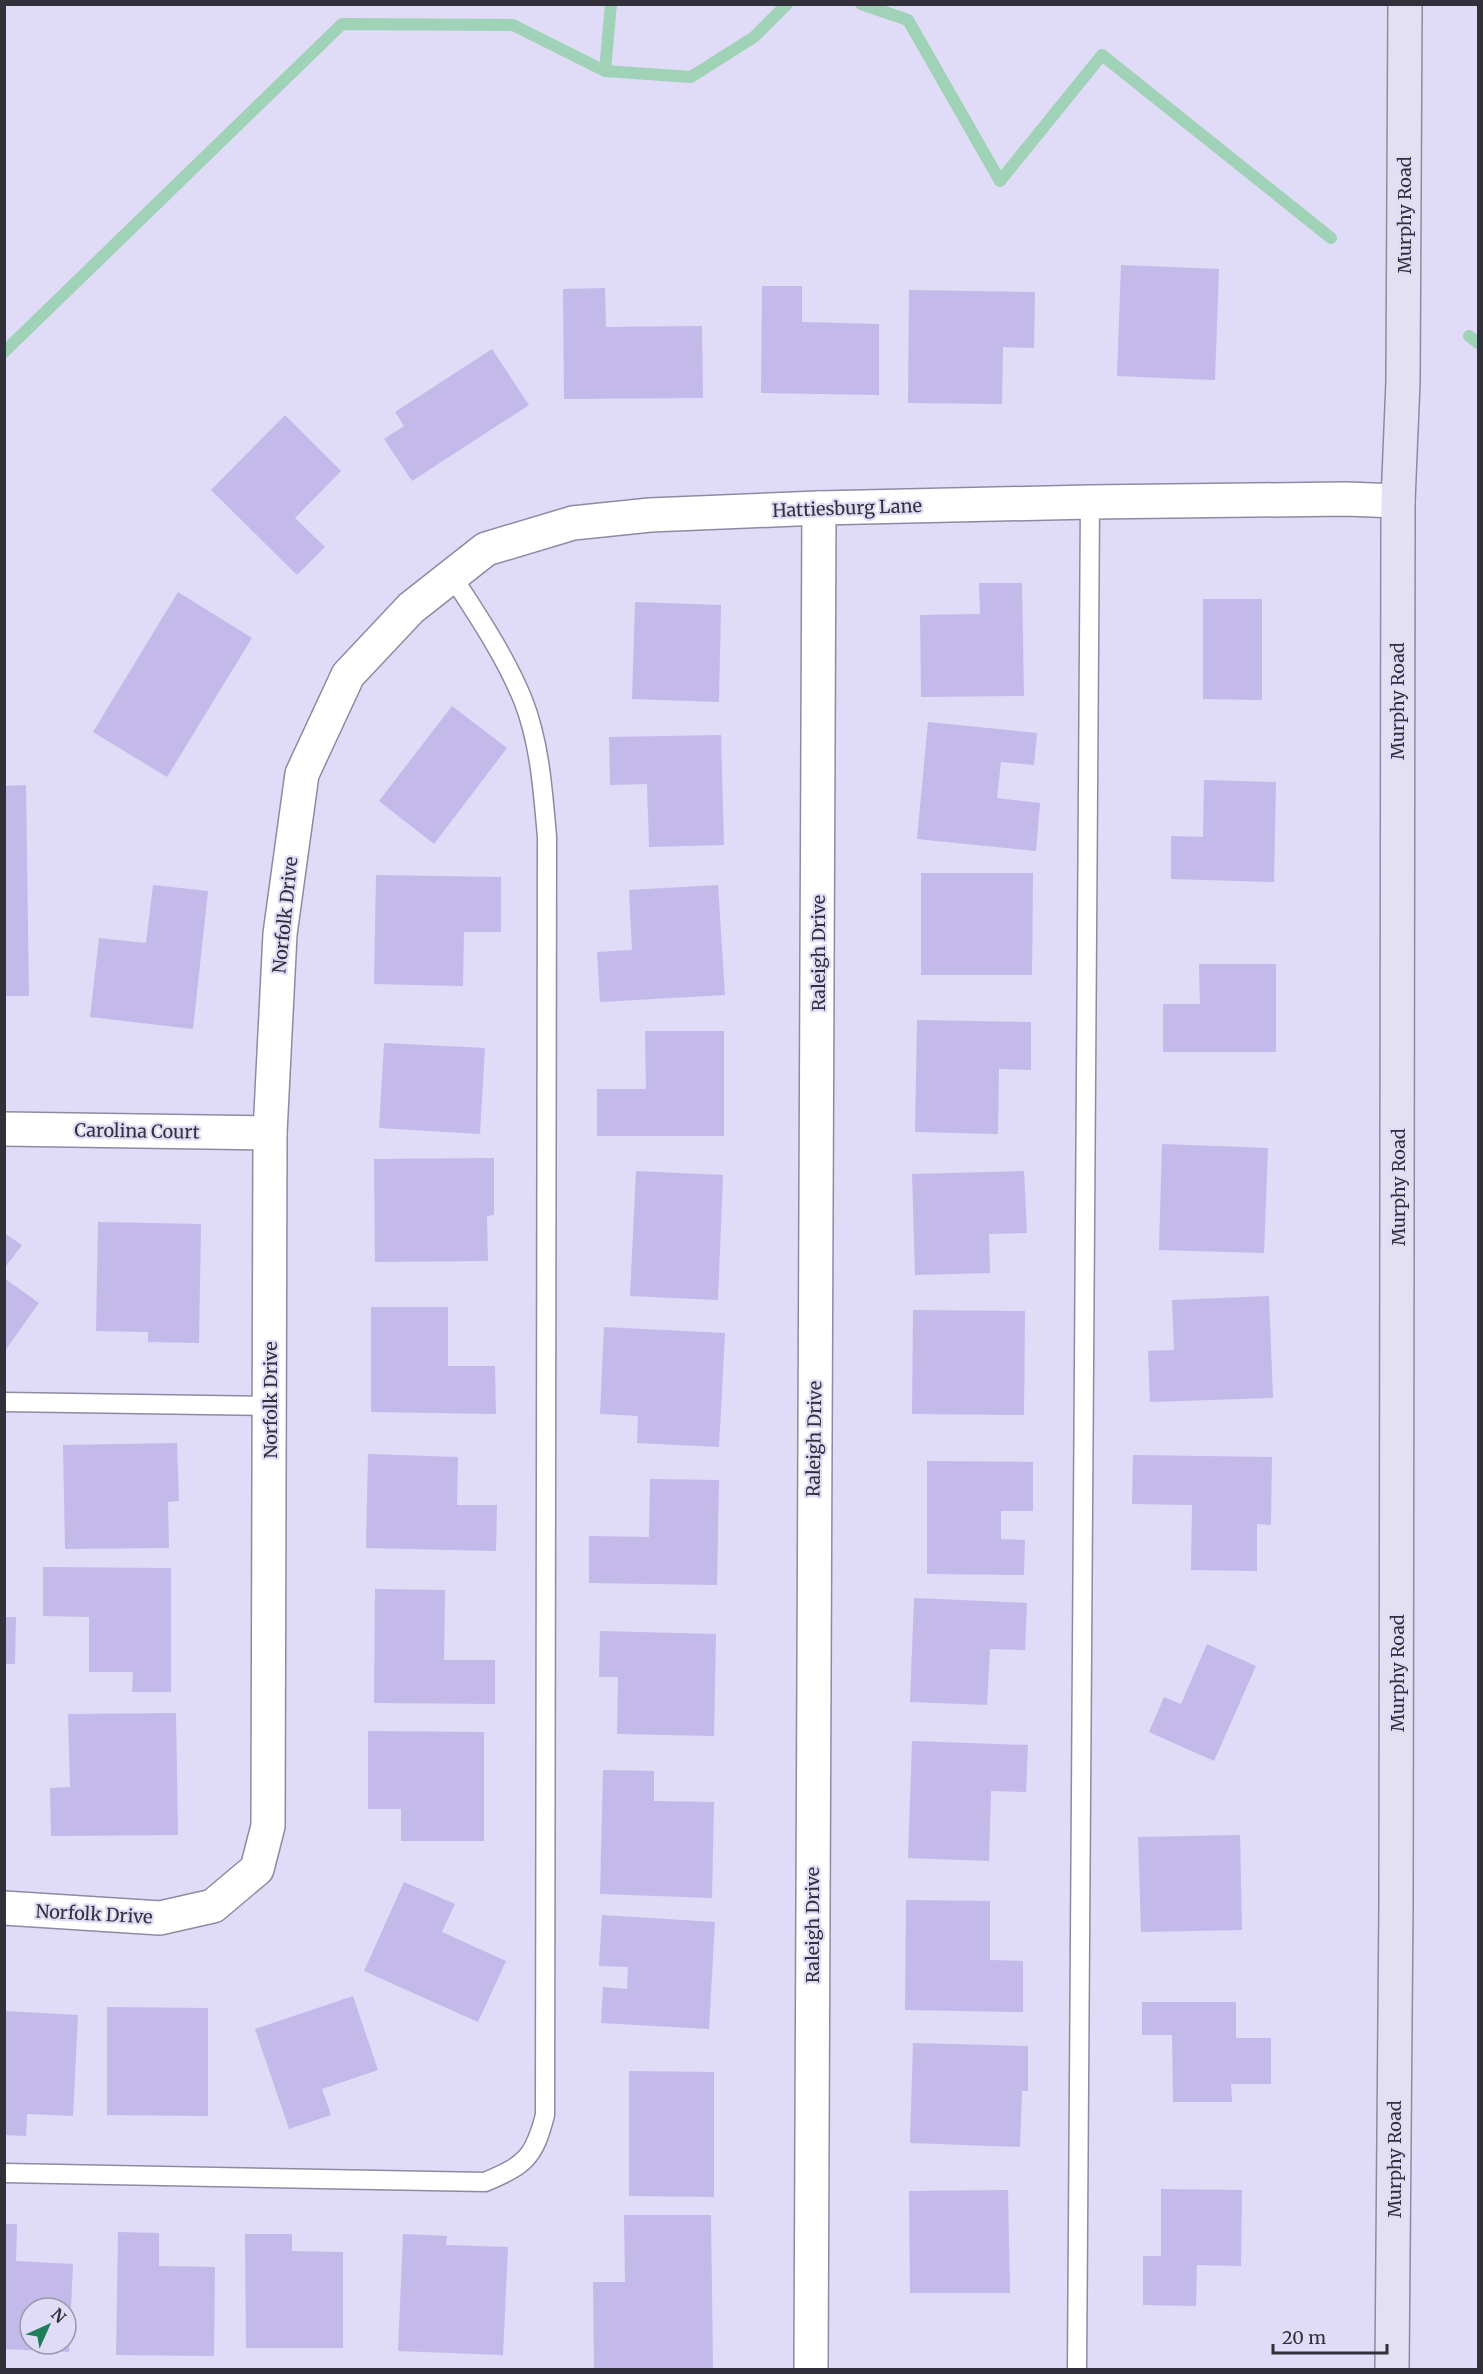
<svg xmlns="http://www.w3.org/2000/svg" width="1483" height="2374" font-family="Merriweather,serif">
<rect width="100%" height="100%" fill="#e0dbf6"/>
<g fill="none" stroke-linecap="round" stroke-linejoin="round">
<!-- stream -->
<g stroke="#9fd2b7" stroke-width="12">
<polyline points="611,4 605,71 691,77 754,37 787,4"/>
<polyline points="861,4 908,20 1000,181 1102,55 1331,238"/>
<polyline points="1469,336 1478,343"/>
<polyline points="4,352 342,24 513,25 605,71"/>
</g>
</g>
<!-- building -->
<g fill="#c3bae9" fill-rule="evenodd">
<polygon points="1121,265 1219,269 1215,380 1117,376"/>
<polygon points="762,286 802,286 802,322 879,324 879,395 761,393"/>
<polygon points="605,288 606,327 702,326 703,398 564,399 563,289"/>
<polygon points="909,290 1035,292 1034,348 1003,347 1002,404 908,403"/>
<polygon points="492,349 529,405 412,481 384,439 404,426 395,412"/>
<polygon points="285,415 341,471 295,518 325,547 297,575 211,490"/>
<polygon points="979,583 1022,583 1024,696 921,697 920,615 980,614"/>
<polygon points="178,592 252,638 167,777 93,732"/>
<polygon points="1203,599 1262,599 1262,700 1203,699"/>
<polygon points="635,602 721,605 719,702 632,699"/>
<polygon points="452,706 507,748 434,844 379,801"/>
<polygon points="928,722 1037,733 1034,765 1001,762 997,798 1040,803 1036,851 917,839"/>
<polygon points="721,735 724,845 649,847 647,784 610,785 609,737"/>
<polygon points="1204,780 1276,782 1274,882 1171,879 1171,836 1203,837"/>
<polygon points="26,785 29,996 4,996 4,786"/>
<polygon points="921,873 1033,873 1032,975 921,975"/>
<polygon points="376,875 501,877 501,932 464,932 463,986 374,984"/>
<polygon points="153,885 208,891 193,1029 90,1017 99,938 146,943"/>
<polygon points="718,885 725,995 600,1002 597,952 632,950 629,890"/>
<polygon points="1199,964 1276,964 1276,1052 1163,1052 1163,1004 1200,1004"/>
<polygon points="917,1020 1031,1022 1031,1070 999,1069 998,1134 915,1132"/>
<polygon points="645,1031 724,1031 724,1136 597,1136 597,1089 646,1089"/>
<polygon points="384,1043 485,1048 480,1134 379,1128"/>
<polygon points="1162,1144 1268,1148 1264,1253 1159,1250"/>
<polygon points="494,1158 494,1215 487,1216 488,1261 375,1262 374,1159"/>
<polygon points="636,1171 723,1175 718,1300 630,1296"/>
<polygon points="1024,1171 1027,1233 989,1234 990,1273 915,1275 912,1174"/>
<polygon points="98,1222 201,1224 199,1343 148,1342 148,1332 96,1331"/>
<polygon points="4,1233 22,1245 4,1269"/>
<polygon points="4,1278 39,1303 6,1349 4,1347"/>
<polygon points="1269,1296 1273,1398 1150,1402 1148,1351 1174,1350 1172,1300"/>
<polygon points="371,1307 448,1307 448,1366 495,1366 496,1414 371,1412"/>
<polygon points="913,1310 1025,1311 1024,1415 912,1414"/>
<polygon points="604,1327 725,1333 719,1447 637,1443 638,1416 600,1414"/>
<polygon points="177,1443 179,1501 168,1502 169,1548 65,1549 63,1445"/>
<polygon points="368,1454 458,1457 457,1505 497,1505 496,1551 366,1548"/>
<polygon points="1133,1455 1272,1457 1271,1525 1257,1524 1257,1571 1191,1570 1192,1505 1132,1504"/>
<polygon points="927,1461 1033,1462 1033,1511 1001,1511 1001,1539 1025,1540 1024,1575 927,1574"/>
<polygon points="650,1479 719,1480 717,1585 589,1583 589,1536 649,1537"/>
<polygon points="43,1567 171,1568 171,1692 132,1692 133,1672 89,1672 89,1617 43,1616"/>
<polygon points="375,1589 445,1590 444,1660 495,1660 495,1704 374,1703"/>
<polygon points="914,1598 1027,1603 1025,1650 990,1649 987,1705 910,1702"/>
<polygon points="4,1617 16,1617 15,1664 4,1664"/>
<polygon points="600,1631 716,1634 714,1736 617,1734 618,1677 599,1677"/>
<polygon points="1207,1644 1256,1666 1214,1761 1149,1732 1164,1697 1181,1704"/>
<polygon points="176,1713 178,1835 51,1836 50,1788 70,1787 68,1714"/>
<polygon points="368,1731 484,1732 484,1841 401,1841 401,1809 368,1809"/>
<polygon points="912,1741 1028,1745 1026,1792 991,1791 989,1861 908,1858"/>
<polygon points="603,1770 654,1771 654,1801 714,1802 712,1898 600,1894"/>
<polygon points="1240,1835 1242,1930 1141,1932 1138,1837"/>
<polygon points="404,1882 455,1904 442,1932 506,1961 478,2022 364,1971"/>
<polygon points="906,1900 990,1901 990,1960 1023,1961 1023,2012 905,2010"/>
<polygon points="602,1915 715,1922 709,2029 601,2023 603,1987 627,1989 628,1967 599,1966"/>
<polygon points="353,1996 378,2070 322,2089 331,2115 289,2129 255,2029"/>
<polygon points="1142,2002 1236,2002 1236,2038 1271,2038 1271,2084 1231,2084 1232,2102 1173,2102 1172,2035 1142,2035"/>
<polygon points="107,2007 208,2008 208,2116 107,2115"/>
<polygon points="4,2011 78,2015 73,2116 27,2114 26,2136 4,2135"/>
<polygon points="913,2043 1028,2046 1028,2091 1022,2091 1020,2147 910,2143"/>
<polygon points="629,2071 714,2072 714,2197 629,2196"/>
<polygon points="1161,2189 1242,2190 1241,2266 1197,2265 1196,2306 1143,2305 1143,2256 1161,2256"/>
<polygon points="1008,2190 1010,2293 910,2293 909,2191"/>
<polygon points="624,2215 711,2215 713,2368 594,2369 593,2282 625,2282"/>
<path d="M4,2224h13l-1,37 57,3 -4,88 -65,-3zM30,2308h36v36h-36z"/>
<polygon points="118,2232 159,2233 159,2266 215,2267 214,2356 116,2355"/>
<polygon points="245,2234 292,2234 292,2251 343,2252 343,2348 246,2348"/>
<polygon points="403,2234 447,2236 446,2245 508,2247 503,2355 398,2351"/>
</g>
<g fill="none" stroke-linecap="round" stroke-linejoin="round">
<defs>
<g id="service">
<polyline points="4,1402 270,1406"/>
<path d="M4,2173l481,9c40,-17 49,-24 60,-67l2,-1278c-4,-45 -7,-94 -24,-137 -18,-44 -45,-84 -71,-124"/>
<polyline points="1077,2370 1090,502"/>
</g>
<g id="minor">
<polyline points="4,1129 270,1133"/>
<polyline points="4,1908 160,1918 213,1906 257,1869 268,1826 270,1133 280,934 302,774 348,675 411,608 486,549 573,523 650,515 819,508 1090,502 1346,499 1398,501"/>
<polyline points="811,2370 819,508"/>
</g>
<polyline id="secondary" points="1392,2370 1396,1904 1398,501 1403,382 1405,4"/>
</defs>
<!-- service casing -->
<use href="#service" stroke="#8f8aa3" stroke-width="21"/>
<!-- minor casing -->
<use href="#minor" stroke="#8f8aa3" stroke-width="36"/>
<!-- secondary casing -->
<use href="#secondary" stroke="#8f8aa3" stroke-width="36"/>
<!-- service -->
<use href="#service" stroke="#fff" stroke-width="18"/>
<!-- minor -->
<use href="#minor" stroke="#fff" stroke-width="33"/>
<!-- secondary -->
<use href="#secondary" stroke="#e4e0f3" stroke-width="33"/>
</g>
<g text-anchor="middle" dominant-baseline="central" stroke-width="4.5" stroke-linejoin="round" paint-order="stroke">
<!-- street labels -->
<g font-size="18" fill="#32303a" stroke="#e0dbf6">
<text transform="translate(1404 215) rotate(-90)">Murphy Road</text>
<text transform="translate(847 508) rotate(-2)">Hattiesburg Lane</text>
<text transform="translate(1397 701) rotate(-90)">Murphy Road</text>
<text transform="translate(285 915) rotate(-84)">Norfolk Drive</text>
<text transform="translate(818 953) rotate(-90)">Raleigh Drive</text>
<text transform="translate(137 1131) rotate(1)">Carolina Court</text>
<text transform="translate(1398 1187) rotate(-90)">Murphy Road</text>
<text transform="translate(270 1400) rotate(-90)">Norfolk Drive</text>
<text transform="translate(814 1439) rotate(-89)">Raleigh Drive</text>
<text transform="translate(1397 1673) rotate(-90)">Murphy Road</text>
<text transform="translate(94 1914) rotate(3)">Norfolk Drive</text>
<text transform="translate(812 1925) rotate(-90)">Raleigh Drive</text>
<text transform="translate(1394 2159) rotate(-90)">Murphy Road</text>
</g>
</g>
<!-- border -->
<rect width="1483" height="2374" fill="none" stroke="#32303a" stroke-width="12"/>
<!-- north arrow -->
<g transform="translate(48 2326) rotate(45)"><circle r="28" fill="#e0dbf6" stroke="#9a97ab" stroke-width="1.5"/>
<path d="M0-4.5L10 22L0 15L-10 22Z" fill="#1d8059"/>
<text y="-9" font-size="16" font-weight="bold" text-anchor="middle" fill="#32303a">N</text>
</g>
<!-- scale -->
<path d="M1273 2344v9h114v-9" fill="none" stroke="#32303a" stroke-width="3"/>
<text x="1282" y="2344" font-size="18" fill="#32303a" stroke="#e0dbf6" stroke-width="4.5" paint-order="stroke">20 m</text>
</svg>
